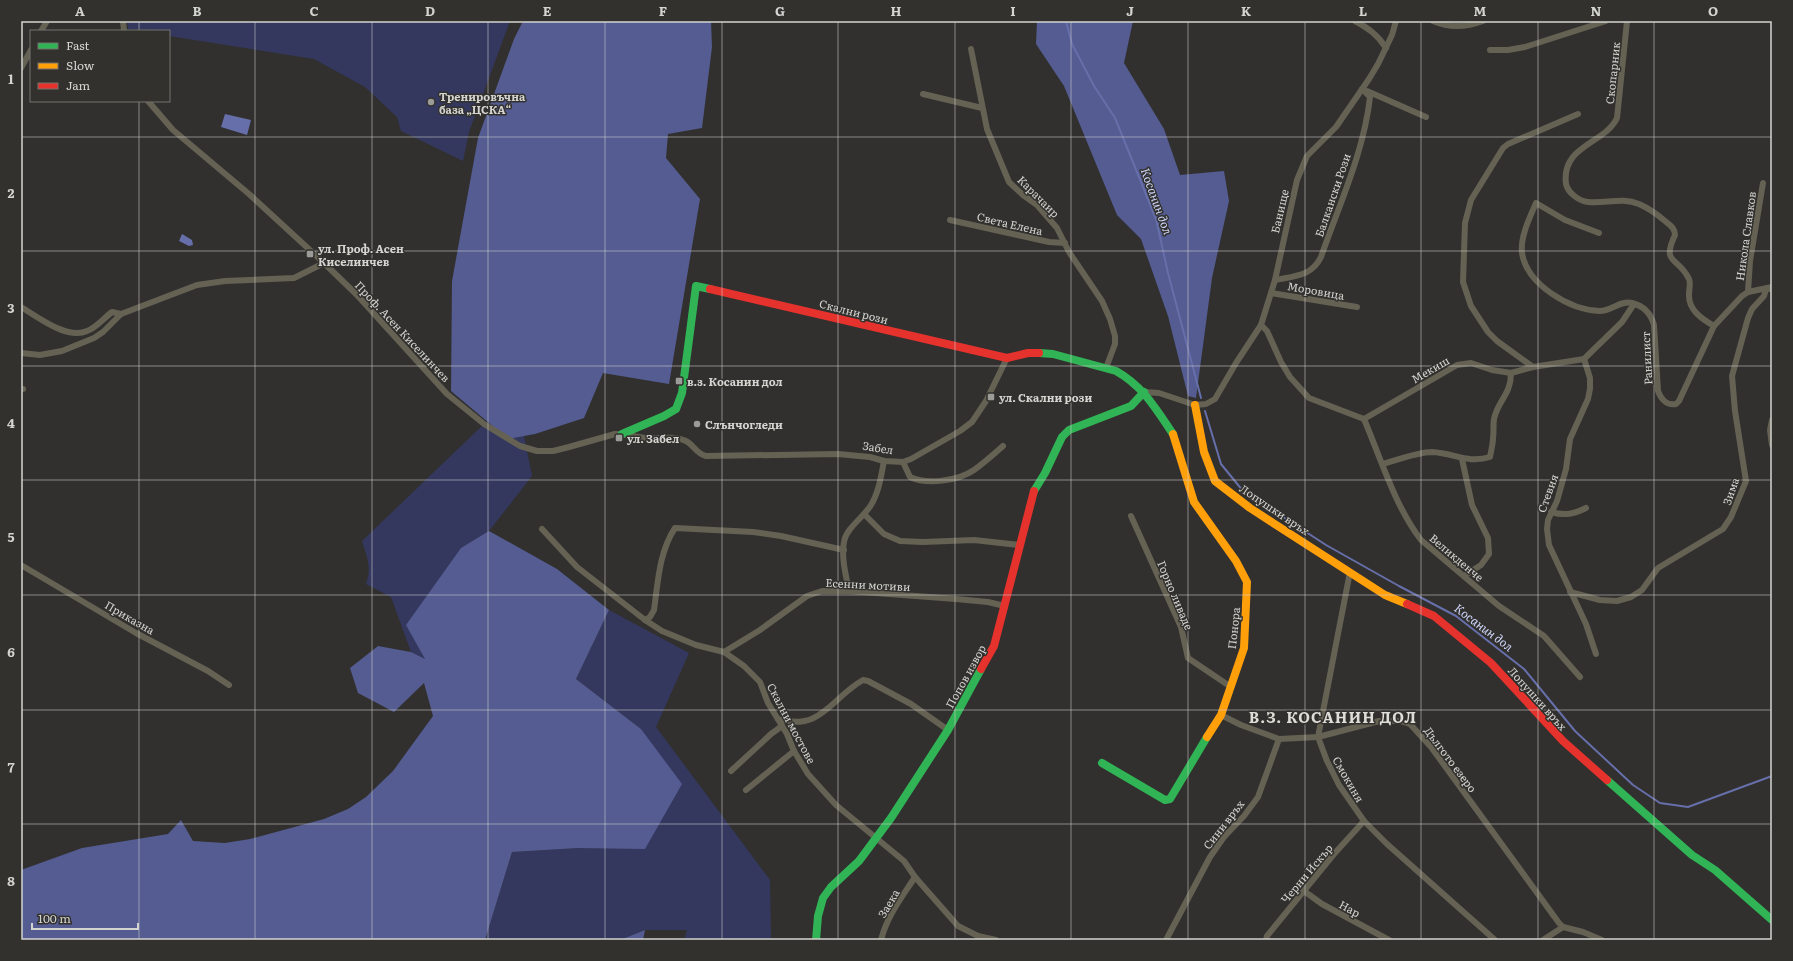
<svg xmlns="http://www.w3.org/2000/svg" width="1793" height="961" font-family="Literata,serif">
<rect width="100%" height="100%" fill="#31302f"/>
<!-- green -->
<g fill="#34385e">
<polygon points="127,21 510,21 469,132 463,161 401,131 397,117 365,87 314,59 169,36 169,31 128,29"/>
<path d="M484,424l40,12 8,40 -43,55 -64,129 -14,-8 -20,-55 -25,-13c6,-16 1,-27 -4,-43z"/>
<polygon points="609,610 689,653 656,727 770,880 771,940 684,940 687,930 645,930 620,940 485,940 512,852 578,848 641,729 576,679"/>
</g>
<!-- forest -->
<g fill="#545c92">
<polygon points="523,21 711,21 712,47 702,128 668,134 666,158 700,199 669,384 603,373 584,418 535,434 508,439 451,391 452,281 478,138 514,39"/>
<polygon points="1037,21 1133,21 1124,63 1164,129 1180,175 1224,171 1229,201 1212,278 1196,398 1188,396 1168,316 1141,239 1117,215 1064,86 1036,44"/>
<polygon points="489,531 557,569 609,610 576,679 641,729 682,784 645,849 578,848 512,852 485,940 21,940 21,870 82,848 168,834 181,820 193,841 225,843 250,839 324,819 348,809 366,797 393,771 433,716 424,683 394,712 358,693 350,668 378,646 411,652 425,659 406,625 461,548"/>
<polygon points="645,930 643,940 620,940"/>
</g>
<!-- water -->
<g fill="#666fa9">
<polygon points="225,114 251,120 247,135 221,127"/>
<polygon points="182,234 192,240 193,245 189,246 179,241"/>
</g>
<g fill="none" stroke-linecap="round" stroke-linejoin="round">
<!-- stream -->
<g stroke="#666fa9" stroke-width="2">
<polyline points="1066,21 1072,44 1094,86 1115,118 1156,219 1168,273 1201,398"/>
<polyline points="1205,411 1221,464 1243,491 1326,545 1399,586 1456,616 1524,669 1575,731 1633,785 1660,803 1688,807 1772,776"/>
</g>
<!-- street -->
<g stroke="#656254" stroke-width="6">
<polyline points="123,21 124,31"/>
<path d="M1355,21c13,7 23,14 31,27"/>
<path d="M1433,21c16,7 34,6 50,0"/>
<path d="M1627,21l-10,97c-12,26 -56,27 -51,66 2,9 13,17 22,18 17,2 34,-5 51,2 9,4 19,11 26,17 5,4 10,7 10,14 -14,30 3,21 14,44 2,4 0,10 0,15 -1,16 13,25 25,32"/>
<polyline points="41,31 47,21"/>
<polyline points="971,49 987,129 1009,182 1023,195 1037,205 1057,228 1069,252 1102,301 1110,319 1115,336 1115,344 1106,368"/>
<polyline points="1490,50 1508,50 1525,47 1606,21"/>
<polyline points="21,68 31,50"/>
<polyline points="1367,91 1426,117"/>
<polyline points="923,94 982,108"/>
<path d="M148,101l25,29 76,64 75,69 32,31 91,100 37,30 36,22 17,5h16l16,-4 46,-13c10,0 20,3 31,4 12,1 28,-3 40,3 8,4 10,13 20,15l132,-2 32,3 14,4 19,1 8,-3 49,-28 12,-9 14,-21 21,-43"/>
<polyline points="950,220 1049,242 1065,243"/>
<path d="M1599,233l-34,-13 -29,-17c-6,14 -16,34 -14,50 5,32 48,57 78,58 11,0 21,-11 32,-8 12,3 19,11 22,22l4,66c3,8 9,15 18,13l3,-3 35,-75 28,-30 6,-4 24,-5"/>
<path d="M1275,280c20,-4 37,-4 46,-23 18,-52 43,-105 49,-160l-8,-8"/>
<polyline points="1748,292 1750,261 1763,183"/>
<polyline points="1271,293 1357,307"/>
<path d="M21,307c17,10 46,33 66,24 9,-3 17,-13 25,-19l9,2"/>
<polyline points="1261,325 1267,331 1281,362 1290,377 1309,398 1364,419"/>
<polyline points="21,353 40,355 62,351 94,338 103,332 121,314 197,285 225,281 294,278 324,263"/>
<polyline points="1584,359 1590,378 1590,389 1588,399 1570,439 1566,469 1557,501 1548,520 1547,529 1549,545 1586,624 1596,654"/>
<polyline points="1533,367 1497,341 1488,332 1471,306 1463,282 1465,223 1471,200 1503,148 1508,144 1578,114"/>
<polyline points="21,389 23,389"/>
<polyline points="1144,392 1159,393 1195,405 1206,404 1215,399 1236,363 1261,325 1275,280 1297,180 1307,156 1336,127 1369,79 1378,64 1392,35 1396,21"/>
<path d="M1364,419c17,40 31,87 57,121l78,66 45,30 36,41"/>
<polyline points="1364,419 1457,365 1471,363 1492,370 1511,373 1533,367 1584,359 1622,322 1634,304"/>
<polyline points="1772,420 1770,430 1772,445"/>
<polyline points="1462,459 1472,505 1488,538 1489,554 1481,565 1464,576"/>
<path d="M903,462l7,15c17,8 48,4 64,-7 10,-7 20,-16 29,-24"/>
<path d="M1383,464c14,-4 35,-12 49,-12 22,1 36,12 58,5 1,-6 3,-13 3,-19 1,-6 0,-13 1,-19 4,-19 17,-24 17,-46"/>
<path d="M1551,512c14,4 23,2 35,-4"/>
<polyline points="865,515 884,534 900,541 923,542 974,540 1019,545"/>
<polyline points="1131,516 1181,627 1188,658 1231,687"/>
<polyline points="542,529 577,567 645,620 662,631 696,645 724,652 744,666 760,682 768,703 787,734 794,751 808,774 836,805 904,861 915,877 958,926 978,936 982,940"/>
<polyline points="21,565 136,633 208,671 229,685"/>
<polyline points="1350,572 1318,737 1327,761 1339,785 1364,821 1387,844 1495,940"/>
<path d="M849,591c-3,-15 -8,-34 -5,-49 2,-14 20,-25 27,-37 8,-13 10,-29 13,-44"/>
<polyline points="1570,592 1600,600 1617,601 1631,597 1642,590 1658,568 1723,529 1731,517 1746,481 1735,411 1732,376 1748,318 1752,309 1764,296 1766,289 1769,289"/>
<path d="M645,620l5,-3 4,-7c4,-28 5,-58 21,-82l78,4 28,4 63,14"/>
<polyline points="724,652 760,630 807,596 822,591 849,591 956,599 988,602 1005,606"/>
<polyline points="1221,715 1241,725 1279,739 1318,737 1379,721 1400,721 1410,724 1431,747 1559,923 1563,927 1583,932 1602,940"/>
<path d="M778,719c43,13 53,-21 85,-39l5,1 43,23 37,26"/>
<polyline points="731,771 771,734 782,726"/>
<polyline points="746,790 794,751"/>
<polyline points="1304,891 1322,904 1389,940"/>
<polyline points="978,936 996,940"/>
<path d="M881,940c6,-24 21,-43 34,-63"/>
<polyline points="1166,940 1210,857 1224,837 1244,816 1258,797 1279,739"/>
<polyline points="1266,940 1267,936 1334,854 1364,821"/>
<polyline points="1543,940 1563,927"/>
</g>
<!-- fast -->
<g stroke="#30b455" stroke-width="8">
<path d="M1039,353l14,1 63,17c27,15 40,38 57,63"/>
<polyline points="622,434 664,416 676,409 682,393 696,286 710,289"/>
<polyline points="1034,491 1045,473 1062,437 1069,430 1131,406 1144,392"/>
<polyline points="1102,763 1165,800 1170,799 1207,737"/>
<polyline points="1607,780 1692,855 1715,870 1772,920"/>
<polyline points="816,940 818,916 823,898 831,887 859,861 891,818 948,730 981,669"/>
</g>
<!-- slow -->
<g stroke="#ff9f0a" stroke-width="8">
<polyline points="1195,405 1204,452 1215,481 1250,508 1385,595 1407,604"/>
<polyline points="1173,434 1194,502 1236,561 1247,582 1244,648 1221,715 1207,737"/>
</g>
<!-- jam -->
<g stroke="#e5322d" stroke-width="8">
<polyline points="710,289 1007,358 1028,353 1039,353"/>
<polyline points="1407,604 1434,616 1491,663 1563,741 1607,780"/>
<polyline points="981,669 994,646 1034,491"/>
</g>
</g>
<!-- grid -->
<path fill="none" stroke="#d4d4d1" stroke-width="1" stroke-opacity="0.55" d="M139,21v10M255,21v919M372,21v919M488,21v919M605,21v919M722,21v919M838,21v919M955,21v919M1071,21v919M1188,21v919M1305,21v919M1421,21v919M1538,21v919M1654,21v919M139,101v839M21,137h1751M21,251h1751M21,366h1751M21,480h1751M21,595h1751M21,710h1751M21,824h1751"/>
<!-- markers -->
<g fill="#9b9b98" stroke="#32312e" stroke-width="1.5">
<circle cx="431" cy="102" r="4"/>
<rect x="306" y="250" width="8" height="8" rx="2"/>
<rect x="675" y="377" width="8" height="8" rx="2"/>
<rect x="987" y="393" width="8" height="8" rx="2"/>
<circle cx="697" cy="424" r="4"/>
<rect x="615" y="434" width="8" height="8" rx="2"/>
</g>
<g text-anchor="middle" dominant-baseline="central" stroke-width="3" stroke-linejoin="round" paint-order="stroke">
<!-- street labels -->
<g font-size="11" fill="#d4d4d1" stroke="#32312e">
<text transform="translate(1612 73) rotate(-84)">Скопарник</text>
<text transform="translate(1332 195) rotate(-71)">Балкански Рози</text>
<text transform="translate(1039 196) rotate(45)">Карачаир</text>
<text transform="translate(1279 211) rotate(-77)">Банище</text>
<text transform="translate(1010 223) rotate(13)">Света Елена</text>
<text transform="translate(1745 236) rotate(-82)">Никола Славков</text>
<text transform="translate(1316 290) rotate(10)">Моровица</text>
<text transform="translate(854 311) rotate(14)">Скални рози</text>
<text transform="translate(403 331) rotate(47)">Проф. Асен Киселинчев</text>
<text transform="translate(1646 358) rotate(-93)">Ранилист</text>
<text transform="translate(1430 369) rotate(-30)">Мекиш</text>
<text transform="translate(878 447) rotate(9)">Забел</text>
<text transform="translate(1730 491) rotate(-71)">Зима</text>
<text transform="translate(1547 493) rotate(-70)">Стевия</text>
<text transform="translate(1275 509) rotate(34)">Лопушки връх</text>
<text transform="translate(1457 557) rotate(40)">Великденче</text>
<text transform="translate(868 584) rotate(3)">Есенни мотиви</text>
<text transform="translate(1176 595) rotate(67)">Горно ливаде</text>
<text transform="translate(130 617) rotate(30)">Приказна</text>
<text transform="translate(1233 628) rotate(-84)">Понора</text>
<text transform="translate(965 676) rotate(-61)">Попов извор</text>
<text transform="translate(1538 698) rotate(48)">Лопушки връх</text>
<text transform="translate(792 723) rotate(62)">Скални мостове</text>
<text transform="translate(1451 759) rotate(53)">Дългото езеро</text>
<text transform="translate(1349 779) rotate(60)">Смокиня</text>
<text transform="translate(1223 824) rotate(-52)">Сини връх</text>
<text transform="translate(1306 873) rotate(-50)">Черни Искър</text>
<text transform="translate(888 903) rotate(-59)">Заека</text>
<text transform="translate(1350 908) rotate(28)">Нар</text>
</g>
<!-- poi labels -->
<g font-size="11" font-weight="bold" fill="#d4d4d1" stroke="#32312e" text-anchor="start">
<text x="439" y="96">Тренировъчна<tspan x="439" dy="13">база „ЦСКА“</tspan></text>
<text x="318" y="248">ул. Проф. Асен<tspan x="318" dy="13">Киселинчев</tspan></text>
<text x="687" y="381">в.з. Косанин дол</text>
<text x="999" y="397">ул. Скални рози</text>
<text x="705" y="424">Слънчогледи</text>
<text x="627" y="438">ул. Забел</text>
</g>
<!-- water labels -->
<g font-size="12" font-style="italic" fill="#cfd7fc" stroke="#32312e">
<text transform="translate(1157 201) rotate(70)">Косанин дол</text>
<text transform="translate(1484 627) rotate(37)">Косанин дол</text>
</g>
<!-- district labels -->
<g font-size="15" font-weight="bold" letter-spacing="1" fill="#deddd8" stroke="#32312e">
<text x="1333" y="716">В.З. КОСАНИН ДОЛ</text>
</g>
</g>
<!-- border -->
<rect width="1793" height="961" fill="none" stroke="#32312e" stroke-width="44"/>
<!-- legend -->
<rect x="30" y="30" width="140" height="72" fill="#32312e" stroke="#73726f"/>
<rect x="38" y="43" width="20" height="6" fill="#30b455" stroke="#73726f"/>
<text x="66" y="50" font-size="12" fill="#d4d4d1">Fast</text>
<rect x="38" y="63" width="20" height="6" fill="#ff9f0a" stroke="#73726f"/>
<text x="66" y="70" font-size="12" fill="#d4d4d1">Slow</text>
<rect x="38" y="83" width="20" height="6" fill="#e5322d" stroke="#73726f"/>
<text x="66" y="90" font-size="12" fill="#d4d4d1">Jam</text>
<!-- scale -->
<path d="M32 923v6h106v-6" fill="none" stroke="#d4d4d1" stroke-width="2"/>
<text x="38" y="923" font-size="12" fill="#d4d4d1" stroke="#32312e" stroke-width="3" paint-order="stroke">100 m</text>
<rect x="22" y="22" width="1749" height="917" fill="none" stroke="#d4d4d1" stroke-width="1.5"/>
<g font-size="13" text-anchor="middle" font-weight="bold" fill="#d4d4d1">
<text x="80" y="16">A</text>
<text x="197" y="16">B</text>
<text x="314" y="16">C</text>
<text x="430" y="16">D</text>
<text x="547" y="16">E</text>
<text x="663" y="16">F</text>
<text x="780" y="16">G</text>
<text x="896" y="16">H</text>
<text x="1013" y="16">I</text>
<text x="1130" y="16">J</text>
<text x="1246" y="16">K</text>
<text x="1363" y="16">L</text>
<text x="1480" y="16">M</text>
<text x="1596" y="16">N</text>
<text x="1713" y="16">O</text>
<text x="11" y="84">1</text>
<text x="11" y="198">2</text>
<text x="11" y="313">3</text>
<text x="11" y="428">4</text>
<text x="11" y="542">5</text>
<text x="11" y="657">6</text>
<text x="11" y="772">7</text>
<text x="11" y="886">8</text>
</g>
</svg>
